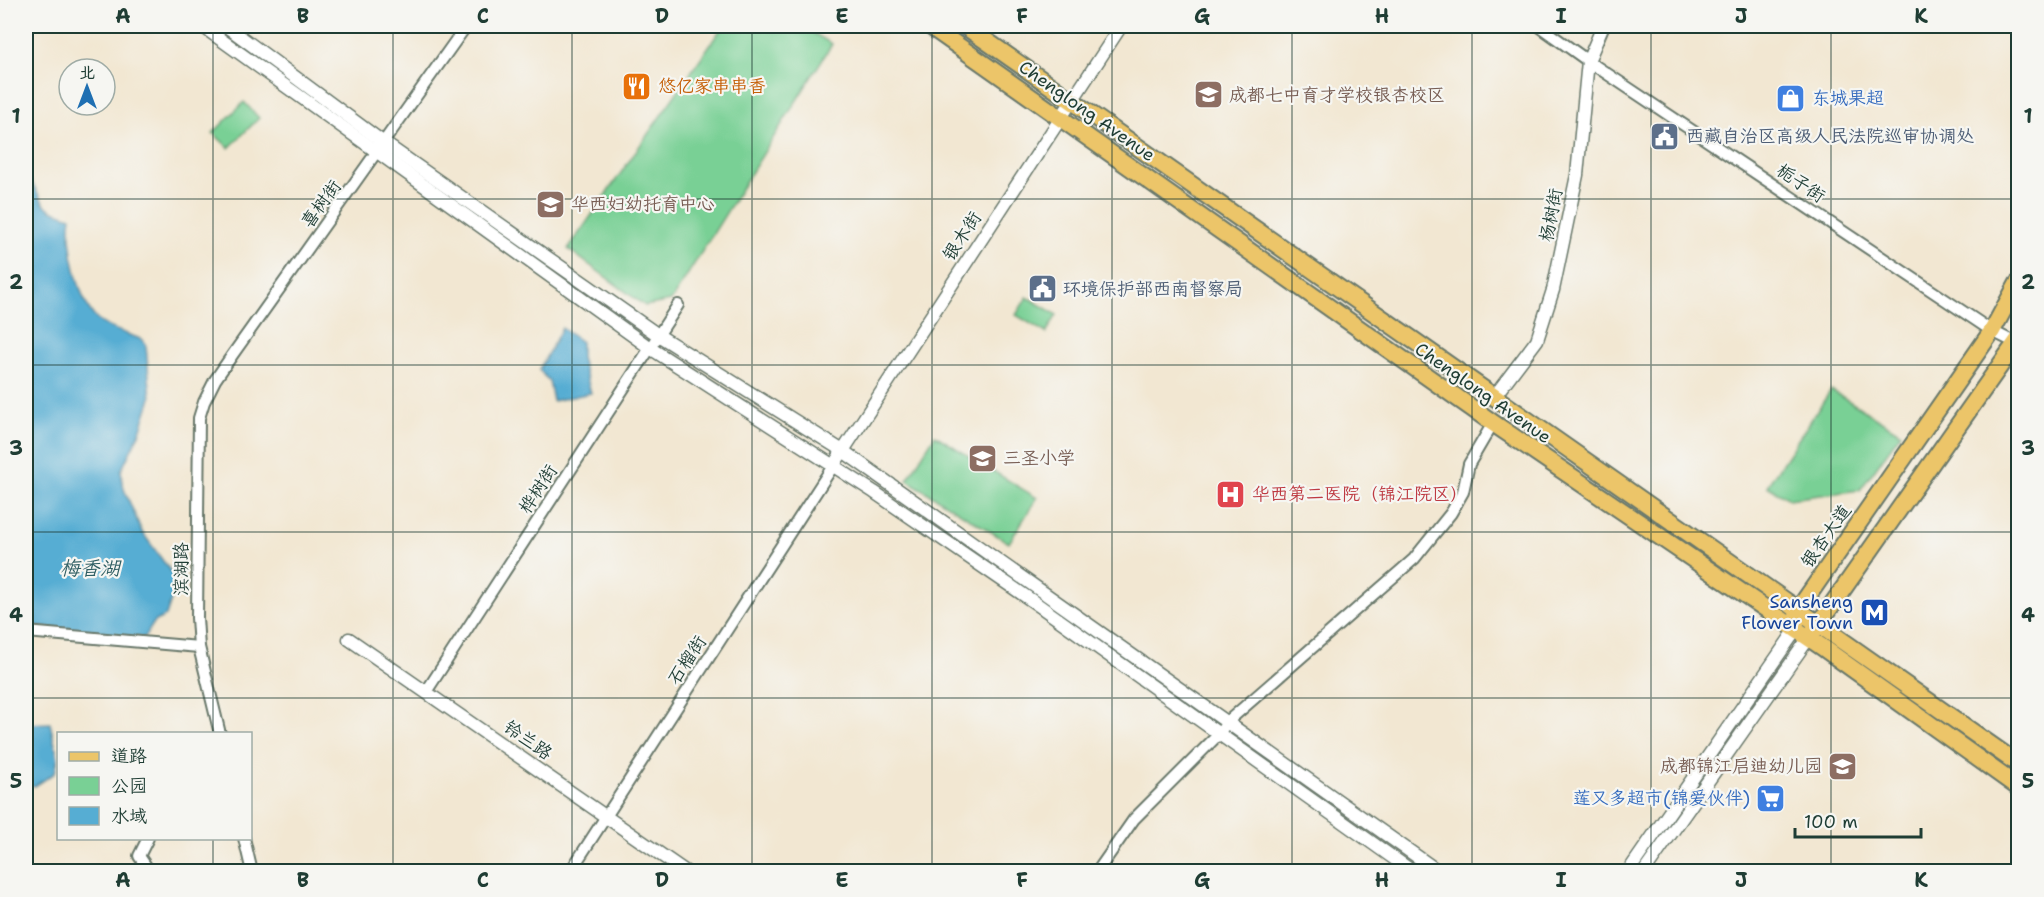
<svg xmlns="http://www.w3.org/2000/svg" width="2044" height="897" font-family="'Shantell Sans','LXGW WenKai TC',sans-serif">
<rect width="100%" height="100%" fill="#f6f6f2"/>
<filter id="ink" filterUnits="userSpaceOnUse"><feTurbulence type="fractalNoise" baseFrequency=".0167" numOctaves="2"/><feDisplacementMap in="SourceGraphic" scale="12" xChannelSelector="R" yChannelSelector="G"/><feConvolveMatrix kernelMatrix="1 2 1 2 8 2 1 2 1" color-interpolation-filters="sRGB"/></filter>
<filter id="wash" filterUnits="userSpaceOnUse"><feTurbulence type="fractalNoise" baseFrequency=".008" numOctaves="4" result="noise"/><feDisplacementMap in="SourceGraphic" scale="24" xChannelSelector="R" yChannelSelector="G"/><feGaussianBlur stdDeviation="1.35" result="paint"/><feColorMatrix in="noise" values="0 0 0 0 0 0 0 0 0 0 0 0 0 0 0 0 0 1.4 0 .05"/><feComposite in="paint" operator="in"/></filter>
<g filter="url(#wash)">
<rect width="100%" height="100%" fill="#f2e7d2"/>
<!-- green -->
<g fill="#79d095" stroke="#4c8664" stroke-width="1.5">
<polygon points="723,26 802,26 832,44 671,301 645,306 568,249"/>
<polygon points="244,102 259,118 229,148 213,133"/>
<polygon points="1027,297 1057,315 1046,333 1016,315"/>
<polygon points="1831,390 1901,433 1860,490 1789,499 1767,486"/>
<polygon points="935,435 1037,498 1009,543 907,480"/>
</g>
<!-- water -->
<g fill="#56add3" stroke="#3a7584" stroke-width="1.5">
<path d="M26,172l18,32 7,6 20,7c-5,25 8,89 29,105 12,8 29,12 43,18l3,6 5,52 -11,34 -19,39 3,18 18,43 32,44v15l-8,25 -11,5 -11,17 -118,-12z"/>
<polygon points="562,328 581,342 581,358 591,393 553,401 549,381 539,370"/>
<polygon points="50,723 58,758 55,773 35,786 26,784 26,724"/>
</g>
</g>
<g filter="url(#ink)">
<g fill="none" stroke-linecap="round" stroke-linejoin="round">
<defs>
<g id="minor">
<polyline points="1539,26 1588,61 1992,331 2018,344"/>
<polyline points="26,632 199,647"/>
<polyline points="426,692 678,305"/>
<polyline points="220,734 199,647 197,618 199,418 204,402 215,380 233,354 466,26"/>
<polyline points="148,838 139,856 150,872"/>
<polyline points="244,838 252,872"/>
<polyline points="570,872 833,466"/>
<polyline points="1097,872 1134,819 1219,734 1227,722 1414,559 1451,513 1463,492 1469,464 1493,423"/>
</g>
<g id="tertiary">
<polyline points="202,26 650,348 874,492 1034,602 1413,872"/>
<polyline points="226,26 384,143 658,335 843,451 1439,872"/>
<polyline points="1494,397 1537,340 1553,290 1577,175 1588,61 1603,26"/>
<polyline points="833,466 1121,26"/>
<polyline points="349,639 686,872"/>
<polyline points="1628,872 1795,631"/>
<polyline points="1644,872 1808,639"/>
</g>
<g id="primary">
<polyline points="1796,623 1798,610 1992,331 2018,283"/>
<polyline points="1810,636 2018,340"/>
</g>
<g id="trunk">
<polyline points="930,26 1493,423 1825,649 2018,787"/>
<polyline points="965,26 2018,764"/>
</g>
</defs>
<!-- minor casing -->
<use href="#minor" stroke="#69786b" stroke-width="14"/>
<!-- tertiary casing -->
<use href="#tertiary" stroke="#69786b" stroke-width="15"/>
<!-- primary casing -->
<use href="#primary" stroke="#69786b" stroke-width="20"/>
<!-- trunk casing -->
<use href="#trunk" stroke="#69786b" stroke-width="20"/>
<!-- minor -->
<use href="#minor" stroke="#fff" stroke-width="10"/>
<!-- tertiary -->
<use href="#tertiary" stroke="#fff" stroke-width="12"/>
<!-- primary -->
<use href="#primary" stroke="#ecc569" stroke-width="16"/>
<!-- trunk -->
<use href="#trunk" stroke="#ecc569" stroke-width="16"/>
</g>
</g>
<!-- grid -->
<path fill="none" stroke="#1f3d34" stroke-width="1.5" stroke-opacity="0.55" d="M213,26v708M393,26v846M572,26v846M752,26v846M932,26v846M1112,26v846M1292,26v846M1472,26v846M1651,26v846M1831,26v846M26,199h1992M26,365h1992M26,532h1992M26,698h1992M213,838v34"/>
<!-- icons -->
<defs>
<symbol id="restaurant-square" viewBox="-11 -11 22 22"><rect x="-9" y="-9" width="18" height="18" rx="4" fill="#e8710a" stroke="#f6f6f2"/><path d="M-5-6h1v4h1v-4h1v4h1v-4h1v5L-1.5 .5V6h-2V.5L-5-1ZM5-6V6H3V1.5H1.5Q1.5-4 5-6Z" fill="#fff"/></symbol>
<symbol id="school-square" viewBox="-11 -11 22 22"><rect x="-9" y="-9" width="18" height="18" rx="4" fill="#8d6e63" stroke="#f6f6f2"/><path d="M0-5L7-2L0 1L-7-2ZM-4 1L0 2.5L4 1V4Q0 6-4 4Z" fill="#fff"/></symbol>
<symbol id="shop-square" viewBox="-11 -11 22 22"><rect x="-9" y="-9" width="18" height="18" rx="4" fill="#3f7fe0" stroke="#f6f6f2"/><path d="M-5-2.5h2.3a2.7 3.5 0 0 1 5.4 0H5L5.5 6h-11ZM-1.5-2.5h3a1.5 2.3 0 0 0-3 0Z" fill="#fff"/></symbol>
<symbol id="civic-square" viewBox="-11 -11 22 22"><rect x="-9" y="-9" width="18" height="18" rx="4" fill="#5c6f8a" stroke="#f6f6f2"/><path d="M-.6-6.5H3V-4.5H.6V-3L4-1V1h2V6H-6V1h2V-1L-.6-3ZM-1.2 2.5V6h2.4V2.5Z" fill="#fff"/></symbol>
<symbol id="hospital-square" viewBox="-11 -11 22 22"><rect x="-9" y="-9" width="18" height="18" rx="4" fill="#e0444e" stroke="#f6f6f2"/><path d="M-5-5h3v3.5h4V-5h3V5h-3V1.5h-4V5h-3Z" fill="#fff"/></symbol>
<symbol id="metro-square" viewBox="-11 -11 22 22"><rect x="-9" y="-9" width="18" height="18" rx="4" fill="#1a4fb4" stroke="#f6f6f2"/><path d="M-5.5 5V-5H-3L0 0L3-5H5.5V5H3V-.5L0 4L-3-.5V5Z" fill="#fff"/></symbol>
<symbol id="supermarket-square" viewBox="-11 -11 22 22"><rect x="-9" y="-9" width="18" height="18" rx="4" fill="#3f7fe0" stroke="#f6f6f2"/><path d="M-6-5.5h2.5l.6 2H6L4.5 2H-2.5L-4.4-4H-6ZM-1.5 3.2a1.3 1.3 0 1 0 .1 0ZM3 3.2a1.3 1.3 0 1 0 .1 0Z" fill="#fff"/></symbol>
</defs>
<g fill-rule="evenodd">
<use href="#restaurant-square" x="620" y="70" width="33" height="33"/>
<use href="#school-square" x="1192" y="78" width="33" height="33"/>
<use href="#shop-square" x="1774" y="82" width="33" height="33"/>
<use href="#civic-square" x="1648" y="120" width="33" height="33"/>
<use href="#school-square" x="534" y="188" width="33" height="33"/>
<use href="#civic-square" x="1026" y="272" width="33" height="33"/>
<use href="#school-square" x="966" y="442" width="33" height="33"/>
<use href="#hospital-square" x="1214" y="478" width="33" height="33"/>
<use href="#metro-square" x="1858" y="596" width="33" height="33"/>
<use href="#school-square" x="1826" y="750" width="33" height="33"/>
<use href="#supermarket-square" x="1754" y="782" width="33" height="33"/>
</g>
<g text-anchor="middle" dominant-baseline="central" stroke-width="4.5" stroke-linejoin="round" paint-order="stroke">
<!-- food labels -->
<g font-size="18" fill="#c56008" stroke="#f6f6f2" text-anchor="start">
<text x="658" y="86">悠亿家串串香</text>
</g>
<!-- education labels -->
<g font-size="18" fill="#785e54" stroke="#f6f6f2" text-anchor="start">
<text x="1229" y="95">成都七中育才学校银杏校区</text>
<text x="571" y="204">华西妇幼托育中心</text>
<text x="1003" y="458">三圣小学</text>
<text x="1822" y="766" text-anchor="end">成都锦江启迪幼儿园</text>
</g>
<!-- shop labels -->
<g font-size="18" fill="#366cbe" stroke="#f6f6f2" text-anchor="start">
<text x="1812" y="98">东城果超</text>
<text x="1750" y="798" text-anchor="end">莲又多超市(锦爱伙伴)</text>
</g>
<!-- street labels -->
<g font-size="18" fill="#1f3d34" stroke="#f6f6f2">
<text transform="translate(1087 111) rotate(35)">Chenglong Avenue</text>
<text transform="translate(1801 183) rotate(34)">栀子街</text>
<text transform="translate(321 204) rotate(-54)">喜树街</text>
<text transform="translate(1551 215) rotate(-79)">杨树街</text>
<text transform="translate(962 236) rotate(-57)">银木街</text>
<text transform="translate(1483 393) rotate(35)">Chenglong Avenue</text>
<text transform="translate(538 489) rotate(-57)">桦树街</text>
<text transform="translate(1826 536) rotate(-55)">银杏大道</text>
<text transform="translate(181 569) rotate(-90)">滨湖路</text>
<text transform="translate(687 660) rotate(-57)">石榴街</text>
<text transform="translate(528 740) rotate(35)">铃兰路</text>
</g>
<!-- service labels -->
<g font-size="18" fill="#4e5e75" stroke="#f6f6f2" text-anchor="start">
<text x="1686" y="136">西藏自治区高级人民法院巡审协调处</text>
<text x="1063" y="289">环境保护部西南督察局</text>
</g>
<!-- health labels -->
<g font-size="18" fill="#be3a42" stroke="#f6f6f2" text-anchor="start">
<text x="1252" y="494">华西第二医院（锦江院区）</text>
</g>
<!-- transit labels -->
<g font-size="18" fill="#164399" stroke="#f6f6f2" text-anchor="end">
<text x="1853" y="602">Sansheng<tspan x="1853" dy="21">Flower Town</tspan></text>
</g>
<!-- water labels -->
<g font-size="20" font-style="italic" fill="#305f64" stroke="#f6f6f2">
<text x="90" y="568">梅香湖</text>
</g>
</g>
<!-- margin -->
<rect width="2044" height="897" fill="none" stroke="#f6f6f2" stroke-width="66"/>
<!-- legend -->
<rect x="57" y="732" width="195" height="108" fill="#f6f6f2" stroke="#a0aca6" stroke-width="1.5"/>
<rect x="69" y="752" width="30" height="9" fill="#ecc569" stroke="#a0aca6" stroke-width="1.5"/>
<text x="111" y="762" font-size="18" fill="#1f3d34">道路</text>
<rect x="69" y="777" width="30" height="18" fill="#79d095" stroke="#a0aca6" stroke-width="1.5"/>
<text x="111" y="792" font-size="18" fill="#1f3d34">公园</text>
<rect x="69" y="807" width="30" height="18" fill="#56add3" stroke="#a0aca6" stroke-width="1.5"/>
<text x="111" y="822" font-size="18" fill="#1f3d34">水域</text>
<!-- north arrow -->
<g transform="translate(87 87)"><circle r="28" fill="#f6f6f2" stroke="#a0aca6" stroke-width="1.5"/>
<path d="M0-4.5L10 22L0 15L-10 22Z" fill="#1f6fb2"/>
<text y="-9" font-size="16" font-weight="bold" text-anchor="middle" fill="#1f3d34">北</text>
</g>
<!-- scale -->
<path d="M1795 828v9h126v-9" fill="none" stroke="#1f3d34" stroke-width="3"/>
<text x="1804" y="828" font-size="18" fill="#1f3d34" stroke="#f6f6f2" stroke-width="4.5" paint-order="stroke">100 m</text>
<rect x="33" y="33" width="1978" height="831" fill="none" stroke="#1f3d34" stroke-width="2"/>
<g font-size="20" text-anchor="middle" font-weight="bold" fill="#1f3d34">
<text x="123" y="23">A</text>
<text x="303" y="23">B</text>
<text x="483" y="23">C</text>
<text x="662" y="23">D</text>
<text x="842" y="23">E</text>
<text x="1022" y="23">F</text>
<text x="1202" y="23">G</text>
<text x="1382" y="23">H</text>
<text x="1561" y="23">I</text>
<text x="1741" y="23">J</text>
<text x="1921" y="23">K</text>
<text x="16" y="123">1</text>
<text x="2028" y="123">1</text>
<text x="16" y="289">2</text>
<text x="2028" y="289">2</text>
<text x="16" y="455">3</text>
<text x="2028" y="455">3</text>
<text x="16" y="622">4</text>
<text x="2028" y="622">4</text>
<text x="16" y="788">5</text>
<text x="2028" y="788">5</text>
<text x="123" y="887">A</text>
<text x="303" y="887">B</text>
<text x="483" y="887">C</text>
<text x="662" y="887">D</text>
<text x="842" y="887">E</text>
<text x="1022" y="887">F</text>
<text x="1202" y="887">G</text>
<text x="1382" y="887">H</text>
<text x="1561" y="887">I</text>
<text x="1741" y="887">J</text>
<text x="1921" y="887">K</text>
</g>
</svg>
